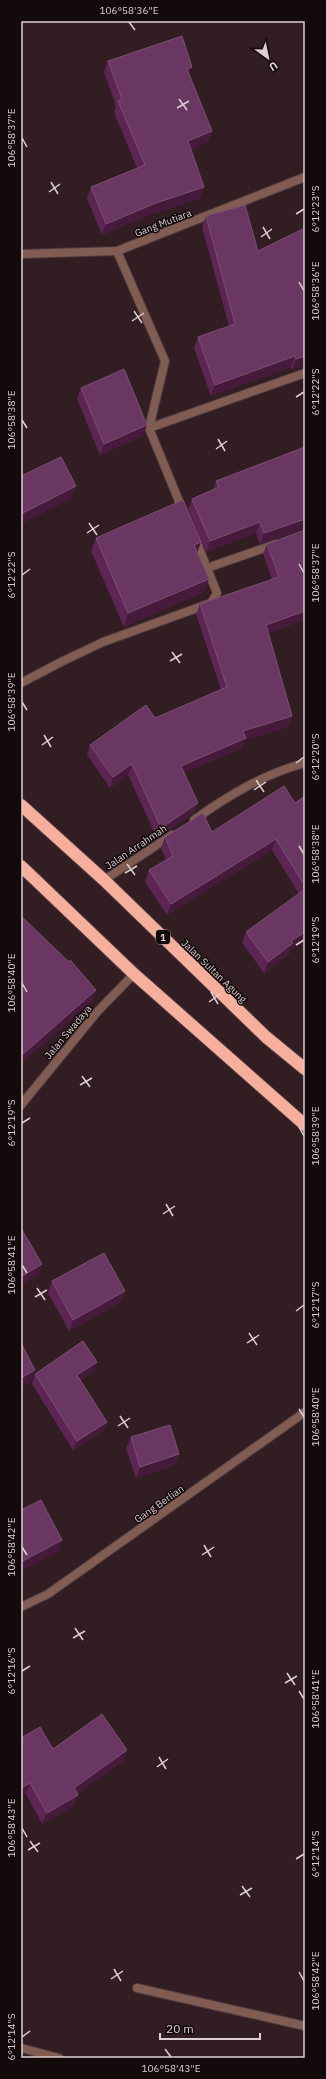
<svg xmlns="http://www.w3.org/2000/svg" width="326" height="2079" font-family="'IBM Plex Sans',sans-serif">
<rect width="100%" height="100%" fill="#321d22"/>
<g fill="none" stroke-linecap="round" stroke-linejoin="round">
<defs>
<polyline id="lane" points="137,1988 305,2026"/>
<g id="street">
<polyline points="117,251 165,361 149,428 183,511"/>
<polyline points="21,254 117,251 305,177"/>
<polyline points="149,428 305,373"/>
<polyline points="207,568 276,544"/>
<polyline points="21,683 61,662 103,642 211,603 217,593 195,538"/>
<path d="M194,820c35,-25 70,-46 111,-57"/>
<polyline points="104,880 172,835"/>
<polyline points="21,1105 97,1012 134,974"/>
<polyline points="21,1607 48,1594 305,1412"/>
<polyline points="21,2048 59,2058"/>
</g>
<g id="highway">
<polyline points="21,805 104,880 266,1037 305,1069"/>
<polyline points="21,866 134,974 305,1125"/>
</g>
</defs>
<!-- lane casing -->
<use href="#lane" stroke="#4e3a3e" stroke-width="10"/>
<!-- street casing -->
<use href="#street" stroke="#4e3a3e" stroke-width="10"/>
<!-- highway casing -->
<use href="#highway" stroke="#4e3a3e" stroke-width="14"/>
<!-- lane -->
<use href="#lane" stroke="#805c53" stroke-width="8"/>
<!-- street -->
<use href="#street" stroke="#805c53" stroke-width="8"/>
<!-- highway -->
<use href="#highway" stroke="#f6af9d" stroke-width="12"/>
</g>
<!-- wall -->
<g fill="#5c2554">
<polygon points="108,61 189,75 212,131 208,142 191,149 204,187 200,198 152,214 102,235 87,198 91,187 137,168 114,112 116,106 104,72"/>
<polygon points="206,216 258,251 305,228 305,365 292,370 291,367 211,396 194,348 198,337 229,326 202,227"/>
<polygon points="81,388 147,425 143,436 100,455 77,399"/>
<polygon points="305,447 305,529 304,529 260,544 256,533 206,552 188,509 192,499 213,490 216,481"/>
<polygon points="96,538 197,552 209,579 204,592 124,627 91,551"/>
<polygon points="267,544 305,620 268,633 292,716 288,727 245,740 242,748 184,773 194,813 157,838 128,775 110,788 87,755 90,745 221,690 196,614 200,604 272,579 263,554"/>
<polygon points="305,796 305,941 291,949 289,954 264,973 242,943 246,932 299,894 272,850 167,915 145,882 149,870 166,860 161,848 165,837 212,832 295,803"/>
<polygon points="52,1281 125,1291 121,1302 69,1331 48,1293"/>
<polygon points="97,1362 93,1371 80,1380 107,1422 103,1431 73,1450 32,1384 35,1374"/>
<polygon points="131,1437 175,1465 136,1478 126,1449"/>
<polygon points="21,1738 53,1749 127,1750 123,1761 78,1793 74,1806 42,1824 26,1794"/>
</g>
<!-- shaded-wall -->
<g fill="#451a3b">
<polygon points="192,67 188,78 187,69"/>
<polygon points="212,131 208,142 184,152 188,141"/>
<polygon points="204,187 200,198 152,214 102,235 106,224 156,203"/>
<polygon points="295,356 291,367 211,396 215,385"/>
<polygon points="305,356 305,365 292,370 296,359"/>
<polygon points="147,425 143,436 100,455 104,444"/>
<polygon points="76,486 71,499 21,524 21,514"/>
<polygon points="305,519 305,525 304,529 260,544 264,533"/>
<polygon points="260,522 256,533 206,552 210,541"/>
<polygon points="201,542 196,556 194,545"/>
<polygon points="209,579 204,592 124,627 128,613"/>
<polygon points="305,611 305,620 262,636 266,625"/>
<polygon points="292,716 288,727 245,740 242,748 177,776 181,766 243,731"/>
<polygon points="132,764 128,775 110,788 113,777"/>
<polygon points="198,803 194,813 157,838 161,828"/>
<polygon points="276,839 272,850 167,915 171,904"/>
<polygon points="305,932 305,941 291,949 289,954 264,973 268,962 291,941"/>
<polygon points="96,990 92,1001 21,1064 21,1056"/>
<polygon points="42,1264 38,1275 21,1285 21,1277"/>
<polygon points="125,1291 121,1302 69,1331 73,1320"/>
<polygon points="97,1362 93,1371 74,1385 77,1375"/>
<polygon points="35,1370 31,1382 21,1387 21,1378"/>
<polygon points="107,1422 103,1431 73,1450 77,1441"/>
<polygon points="179,1454 175,1465 136,1478 140,1467"/>
<polygon points="62,1540 58,1552 21,1571 21,1562"/>
<polygon points="127,1750 123,1761 70,1799 74,1788"/>
<polygon points="30,1783 26,1794 21,1797 21,1788"/>
<polygon points="78,1795 74,1806 42,1824 47,1813"/>
</g>
<!-- building -->
<g fill="#6a3762" stroke="#7c4f74">
<polygon points="182,36 192,67 187,69 212,131 188,141 204,187 156,203 106,224 91,187 145,165 118,101 122,99 108,61"/>
<polygon points="245,205 258,251 305,228 305,356 296,359 295,356 215,385 198,337 235,324 206,216"/>
<polygon points="124,369 147,425 104,444 81,388"/>
<polygon points="305,447 305,519 264,533 260,522 210,541 192,499 219,487 216,481"/>
<polygon points="61,457 76,486 21,514 21,476"/>
<polygon points="183,500 201,542 194,545 209,579 128,613 96,538"/>
<polygon points="305,530 305,611 266,625 292,716 243,731 246,738 181,766 198,803 161,828 132,764 113,777 90,745 146,705 155,718 227,687 200,604 279,577 267,544"/>
<polygon points="284,786 295,803 305,796 305,886 276,839 171,904 149,870 173,856 165,837 203,813 212,832"/>
<polygon points="305,889 305,932 291,941 293,943 268,962 246,932"/>
<polygon points="21,916 69,962 70,960 96,990 21,1056"/>
<polygon points="21,1228 42,1264 21,1277"/>
<polygon points="104,1253 125,1291 73,1320 52,1281"/>
<polygon points="83,1341 97,1362 77,1375 107,1422 77,1441 35,1374"/>
<polygon points="21,1343 35,1370 21,1378"/>
<polygon points="170,1425 179,1454 140,1467 131,1437"/>
<polygon points="41,1500 62,1540 21,1562 21,1510"/>
<polygon points="102,1714 127,1750 74,1788 78,1795 47,1813 30,1783 21,1788 21,1738 40,1727 53,1749"/>
</g>
<!-- ticks -->
<path fill="none" stroke="#ded0d2" stroke-width="1.5" d="M129,22l6,8M179,99l8,11M177,108l12,-7M22,138l5,9M51,182l7,12M49,192l11,-8M296,214l8,-5M263,227l7,12M261,237l11,-8M299,282l5,9M134,311l8,12M132,321l12,-8M296,397l8,-5M22,420l5,8M218,439l7,12M216,449l11,-8M89,523l8,12M87,533l12,-8M299,564l5,9M22,575l8,-6M172,652l8,11M170,661l12,-7M22,702l5,8M44,735l7,12M42,745l11,-8M296,763l8,-6M256,780l8,12M254,790l12,-8M299,846l5,8M127,864l8,11M125,873l12,-7M296,945l8,-5M22,983l5,9M211,992l7,12M209,1002l11,-8M82,1076l8,11M80,1085l12,-7M22,1123l8,-5M299,1127l5,9M166,1204l7,12M163,1214l12,-8M22,1265l5,8M37,1288l8,12M35,1297l12,-7M296,1311l8,-6M249,1333l8,12M247,1343l12,-8M299,1409l5,8M120,1416l8,12M118,1426l12,-8M204,1545l7,12M22,1547l5,8M202,1555l12,-8M75,1628l8,12M73,1638l12,-7M22,1671l8,-5M287,1673l8,12M285,1683l12,-7M299,1691l5,8M159,1757l7,12M157,1767l11,-8M22,1828l5,9M30,1841l8,11M28,1850l12,-7M296,1859l8,-5M242,1886l8,11M240,1895l12,-7M114,1969l7,12M299,1972l5,9M111,1979l12,-8M22,2037l8,-6M165,2049l6,8"/>
<g text-anchor="middle" dominant-baseline="central" stroke-width="3" stroke-linejoin="round" paint-order="stroke">
<!-- shield labels -->
<rect fill="#130a0c" stroke="#a19597" stroke-width="1" x="156" y="930" width="14" height="14" rx="3"/>
<g font-size="9" font-weight="bold" fill="#ded0d2">
<text x="163" y="937">1</text>
</g>
<!-- street labels -->
<g font-size="10" fill="#ded0d2" stroke="#130a0c">
<text transform="translate(163 223) rotate(-21)">Gang Mutiara</text>
<text transform="translate(136 847) rotate(-34)">Jalan Arrahmah</text>
<text transform="translate(214 971) rotate(44)">Jalan Sultan Agung</text>
<text transform="translate(68 1032) rotate(-50)">Jalan Swadaya</text>
<text transform="translate(159 1504) rotate(-35)">Gang Berlian</text>
</g>
</g>
<!-- border -->
<rect width="326" height="2079" fill="none" stroke="#130a0c" stroke-width="44"/>
<!-- north arrow -->
<g transform="translate(268 58) rotate(147)" stroke="#130a0c" stroke-width="3" paint-order="stroke">
<path d="M0-3L7 15L0 10L-7 15Z" fill="#ded0d2"/>
<text y="-6" font-size="11" font-weight="bold" text-anchor="middle" fill="#ded0d2">U</text>
</g>
<!-- scale -->
<path d="M160 2033v6h100v-6" fill="none" stroke="#ded0d2" stroke-width="2"/>
<text x="166" y="2033" font-size="12" fill="#ded0d2" stroke="#130a0c" stroke-width="3" paint-order="stroke">20 m</text>
<rect x="22" y="22" width="282" height="2035" fill="none" stroke="#ded0d2" stroke-width="1.5"/>
<g font-size="10" text-anchor="middle" fill="#ded0d2">
<text x="129" y="14">106°58'36"E</text>
<text transform="translate(11 138) rotate(-90)" y="4">106°58'37"E</text>
<text transform="translate(315 209) rotate(-90)" y="4">6°12'23"S</text>
<text transform="translate(315 291) rotate(-90)" y="4">106°58'36"E</text>
<text transform="translate(315 392) rotate(-90)" y="4">6°12'22"S</text>
<text transform="translate(11 420) rotate(-90)" y="4">106°58'38"E</text>
<text transform="translate(315 573) rotate(-90)" y="4">106°58'37"E</text>
<text transform="translate(11 575) rotate(-90)" y="4">6°12'22"S</text>
<text transform="translate(11 702) rotate(-90)" y="4">106°58'39"E</text>
<text transform="translate(315 757) rotate(-90)" y="4">6°12'20"S</text>
<text transform="translate(315 854) rotate(-90)" y="4">106°58'38"E</text>
<text transform="translate(315 940) rotate(-90)" y="4">6°12'19"S</text>
<text transform="translate(11 983) rotate(-90)" y="4">106°58'40"E</text>
<text transform="translate(11 1123) rotate(-90)" y="4">6°12'19"S</text>
<text transform="translate(315 1136) rotate(-90)" y="4">106°58'39"E</text>
<text transform="translate(11 1265) rotate(-90)" y="4">106°58'41"E</text>
<text transform="translate(315 1305) rotate(-90)" y="4">6°12'17"S</text>
<text transform="translate(315 1417) rotate(-90)" y="4">106°58'40"E</text>
<text transform="translate(11 1547) rotate(-90)" y="4">106°58'42"E</text>
<text transform="translate(11 1671) rotate(-90)" y="4">6°12'16"S</text>
<text transform="translate(315 1699) rotate(-90)" y="4">106°58'41"E</text>
<text transform="translate(11 1828) rotate(-90)" y="4">106°58'43"E</text>
<text transform="translate(315 1854) rotate(-90)" y="4">6°12'14"S</text>
<text transform="translate(315 1981) rotate(-90)" y="4">106°58'42"E</text>
<text transform="translate(11 2037) rotate(-90)" y="4">6°12'14"S</text>
<text x="171" y="2072">106°58'43"E</text>
</g>
</svg>
